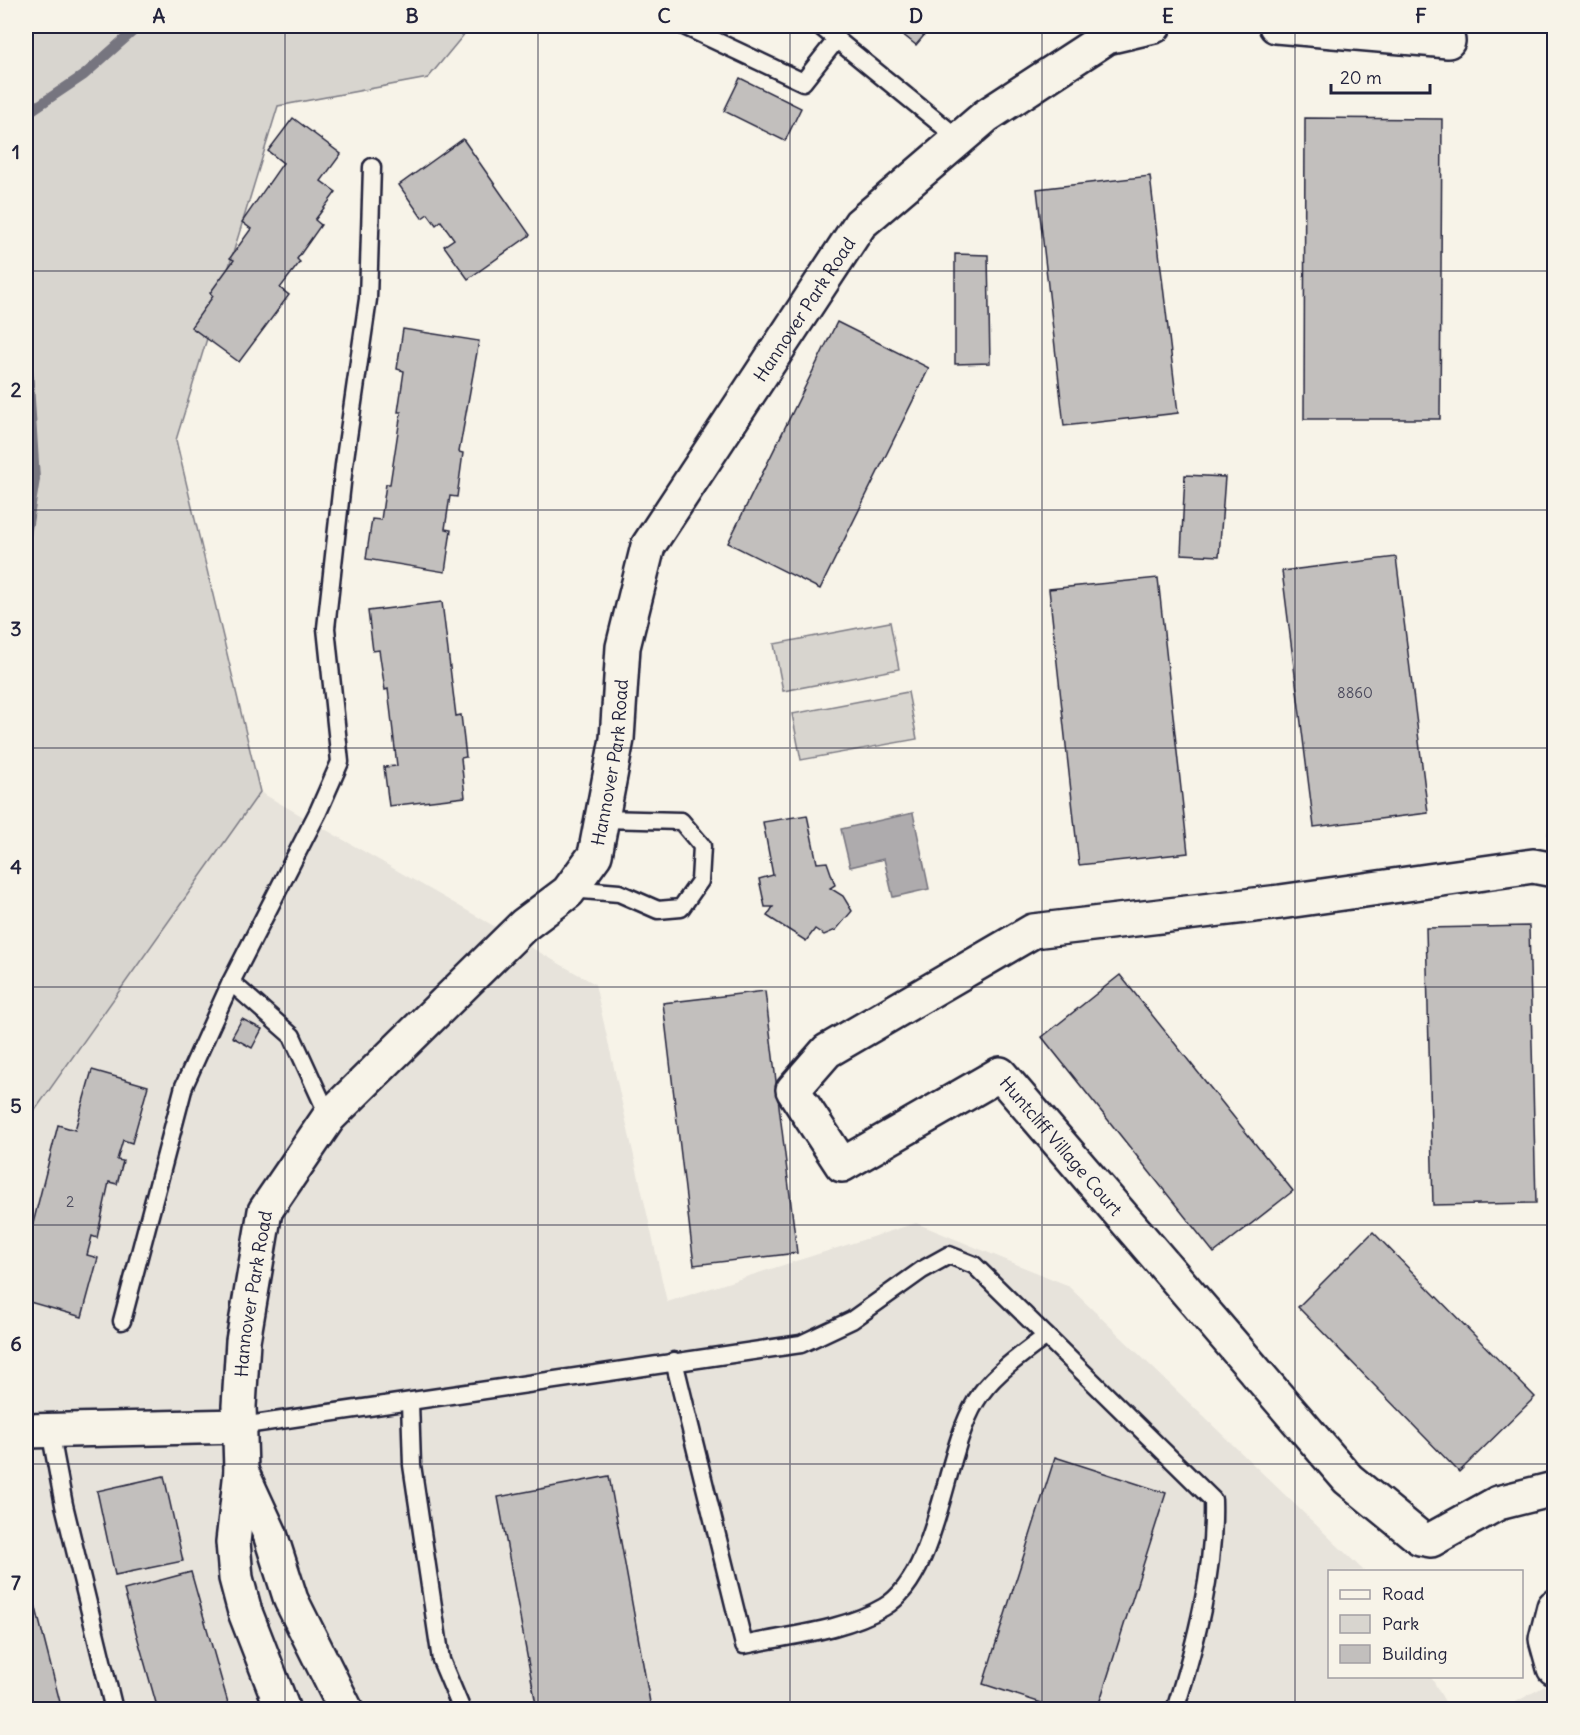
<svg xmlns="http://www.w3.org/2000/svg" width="1580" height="1735" font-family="Delius,sans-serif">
<rect width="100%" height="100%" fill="#f7f3e8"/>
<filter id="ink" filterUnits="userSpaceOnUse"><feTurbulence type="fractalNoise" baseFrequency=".0167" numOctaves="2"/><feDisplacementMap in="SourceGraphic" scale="12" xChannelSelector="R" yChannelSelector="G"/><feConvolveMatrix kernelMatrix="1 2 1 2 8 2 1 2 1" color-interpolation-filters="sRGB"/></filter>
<g filter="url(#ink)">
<!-- built -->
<g fill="#e7e3db">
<polygon points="260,792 595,984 667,1302 916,1223 1067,1285 1364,1571 1330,1572 1330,1676 1431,1677 1449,1709 26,1710 26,1123"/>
<polygon points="1554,1681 1554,1709 1503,1709"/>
</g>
<!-- green -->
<g fill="#d8d5cf" stroke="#7d7c85" stroke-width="1.5">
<polygon points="26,26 471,26 428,78 278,106 176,440 260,792 26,1123"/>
<polygon points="890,622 899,669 783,691 774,644"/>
<polygon points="908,692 917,739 801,760 792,714"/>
</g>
<!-- water -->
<polygon fill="#aeabad" stroke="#76747f" stroke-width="1.5" points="913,813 929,889 893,897 884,859 850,867 841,829"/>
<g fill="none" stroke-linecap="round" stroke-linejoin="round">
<!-- stream -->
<g stroke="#76747f" stroke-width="10">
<polyline points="26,114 84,75 139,26"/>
<polyline points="26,360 28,368 35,479 26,536"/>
</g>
</g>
<!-- building -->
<g fill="#c2bfbd" stroke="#22223b" stroke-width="1.5">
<polygon points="892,26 932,26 916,45"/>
<polygon points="740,78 801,108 785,141 724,111"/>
<polygon points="293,118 341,154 321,181 336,192 315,220 321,225 297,259 300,262 280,288 289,295 239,362 191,327 213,296 210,293 234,260 230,258 251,229 242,222 283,163 268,151"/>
<polygon points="1305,118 1442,119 1440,419 1304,419"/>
<polygon points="463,139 530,235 468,279 444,246 454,239 441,221 436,225 428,214 422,218 399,185"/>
<polygon points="1150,176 1178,413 1064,426 1037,189"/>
<polygon points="955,254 988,255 990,363 955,364"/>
<polygon points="837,322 929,368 820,589 728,543"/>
<polygon points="403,329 479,341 459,452 463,453 457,497 450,496 445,529 451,530 445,572 366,559 372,519 381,520 386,484 390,484 401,412 398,412 404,371 397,369"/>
<polygon points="1185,475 1225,477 1219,556 1181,554"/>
<polygon points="1396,557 1428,813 1314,827 1282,571"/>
<polygon points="1158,578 1188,853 1079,865 1049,589"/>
<polygon points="442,602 456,716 461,715 466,757 461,758 465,797 389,806 384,767 397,766 388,689 385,690 379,650 373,651 368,611"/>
<polygon points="1550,806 1554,807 1554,846 1548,845"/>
<polygon points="807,815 817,863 827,862 835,885 830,888 843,896 852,911 836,930 824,935 815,929 806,941 767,916 773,907 765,907 759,879 773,875 763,822"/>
<polygon points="1529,926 1536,1203 1433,1205 1426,928"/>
<polygon points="1120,975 1293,1191 1214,1253 1042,1037"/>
<polygon points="765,991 797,1253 694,1265 663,1003"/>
<polygon points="242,1019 262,1029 252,1048 232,1037"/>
<polygon points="92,1070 148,1086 132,1143 123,1140 117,1160 123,1161 117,1184 109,1182 97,1238 92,1236 87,1255 98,1258 82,1317 26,1301 26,1251 58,1125 75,1130"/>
<polygon points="1373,1232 1535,1397 1459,1472 1298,1307"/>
<polygon points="1055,1457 1166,1493 1097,1710 1063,1710 983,1684"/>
<polygon points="164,1476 183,1561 115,1575 97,1491"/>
<polygon points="609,1476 651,1708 537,1710 498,1497"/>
<polygon points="26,1569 62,1710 26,1710"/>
<polygon points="191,1572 230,1710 158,1710 124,1590"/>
</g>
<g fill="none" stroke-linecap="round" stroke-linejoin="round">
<defs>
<g id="service">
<polyline points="684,26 803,82 837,39"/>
<polyline points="820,26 959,139"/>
<polyline points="570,889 619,893 658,910 681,908 700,881 702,846 681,821 602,819"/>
<polyline points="329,1117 292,1036 231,982 318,812 340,762 326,628 344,465 368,299 372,167"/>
<polyline points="122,1321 184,1086 231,982"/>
<path d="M674,1361l70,284c46,-10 99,-14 140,-38 55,-32 59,-152 92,-206 16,-27 46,-46 70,-65"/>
<polyline points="410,1402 412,1465 441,1660 462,1710"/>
<path d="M240,1426l561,-82 51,-24 70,-50 27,-15 25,10 239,235c2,70 -17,143 -38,210"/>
<polyline points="50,1430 64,1505 114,1710"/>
</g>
<g id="minor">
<polyline points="1276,26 1448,41"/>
<path id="s1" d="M1554,870l-21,-4 -253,36 -247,29 -206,120 -34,39 49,75 158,-91 348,405 72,59 11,2 67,-37 56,-14"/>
<polyline points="26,1431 240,1426"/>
<polyline points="241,1471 270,1534 291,1600 346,1710"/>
<polyline points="1554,1607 1546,1639 1554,1668"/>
<path id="s2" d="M283,1710l-38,-98 -9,-34 -3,-36 8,-71 -2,-65 4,-65 22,-130 64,-94 195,-192 44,-33 27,-37 22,-116 6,-92 25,-101 212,-322 126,-108 121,-79 47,-11"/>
</g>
</defs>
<!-- service casing -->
<use href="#service" stroke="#22223b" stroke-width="21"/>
<!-- minor casing -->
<use href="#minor" stroke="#22223b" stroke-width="38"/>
<!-- service -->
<use href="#service" stroke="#f7f3e8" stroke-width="16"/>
<!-- minor -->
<use href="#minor" stroke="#f7f3e8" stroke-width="33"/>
</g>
</g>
<!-- grid -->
<path fill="none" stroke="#22223b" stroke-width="1.5" stroke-opacity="0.55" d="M285,26v1684M538,26v1684M790,26v1684M1042,26v1684M1295,26v1684M26,271h1528M26,510h1528M26,748h1528M26,987h1528M26,1225h1528M26,1464h1528"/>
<g text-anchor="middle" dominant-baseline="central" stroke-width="6" stroke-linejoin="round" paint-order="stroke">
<!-- number labels -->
<g font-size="15" fill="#4a495c">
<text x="1355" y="692">8860</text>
<text x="70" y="1201">2</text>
</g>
<!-- street labels -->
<g font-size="18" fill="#22223b" stroke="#f7f3e8">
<text stroke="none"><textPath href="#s2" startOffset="1596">Hannover Park Road</textPath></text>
<text stroke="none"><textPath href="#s2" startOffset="1092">Hannover Park Road</textPath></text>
<text stroke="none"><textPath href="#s1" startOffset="1182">Huntcliff Village Court</textPath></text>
<text stroke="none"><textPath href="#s2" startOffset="426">Hannover Park Road</textPath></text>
</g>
</g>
<!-- margin -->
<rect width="1580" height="1735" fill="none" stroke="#f7f3e8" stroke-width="66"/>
<!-- legend -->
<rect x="1328" y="1570" width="195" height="108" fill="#f7f3e8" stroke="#a29fa3" stroke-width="1.5"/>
<rect x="1340" y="1590" width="30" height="9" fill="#f7f3e8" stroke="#a29fa3" stroke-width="1.5"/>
<text x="1382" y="1600" font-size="18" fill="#22223b">Road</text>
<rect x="1340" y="1615" width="30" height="18" fill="#d8d5cf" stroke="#a29fa3" stroke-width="1.5"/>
<text x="1382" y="1630" font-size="18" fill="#22223b">Park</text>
<rect x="1340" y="1645" width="30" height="18" fill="#c2bfbd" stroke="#a29fa3" stroke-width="1.5"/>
<text x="1382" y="1660" font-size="18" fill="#22223b">Building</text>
<!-- scale -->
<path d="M1331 84v9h99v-9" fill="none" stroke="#22223b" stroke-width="3"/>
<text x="1340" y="84" font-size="18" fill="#22223b" stroke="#f7f3e8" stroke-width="4.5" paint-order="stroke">20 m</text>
<rect x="33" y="33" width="1514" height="1669" fill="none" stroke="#22223b" stroke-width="2"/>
<g font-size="20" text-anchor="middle" font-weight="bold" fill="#22223b">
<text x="159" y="23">A</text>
<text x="412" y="23">B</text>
<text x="664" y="23">C</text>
<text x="916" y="23">D</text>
<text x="1168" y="23">E</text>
<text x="1421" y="23">F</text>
<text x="16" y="159">1</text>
<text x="16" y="397">2</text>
<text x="16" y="636">3</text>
<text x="16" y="874">4</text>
<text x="16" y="1113">5</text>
<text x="16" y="1351">6</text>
<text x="16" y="1590">7</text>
</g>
</svg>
